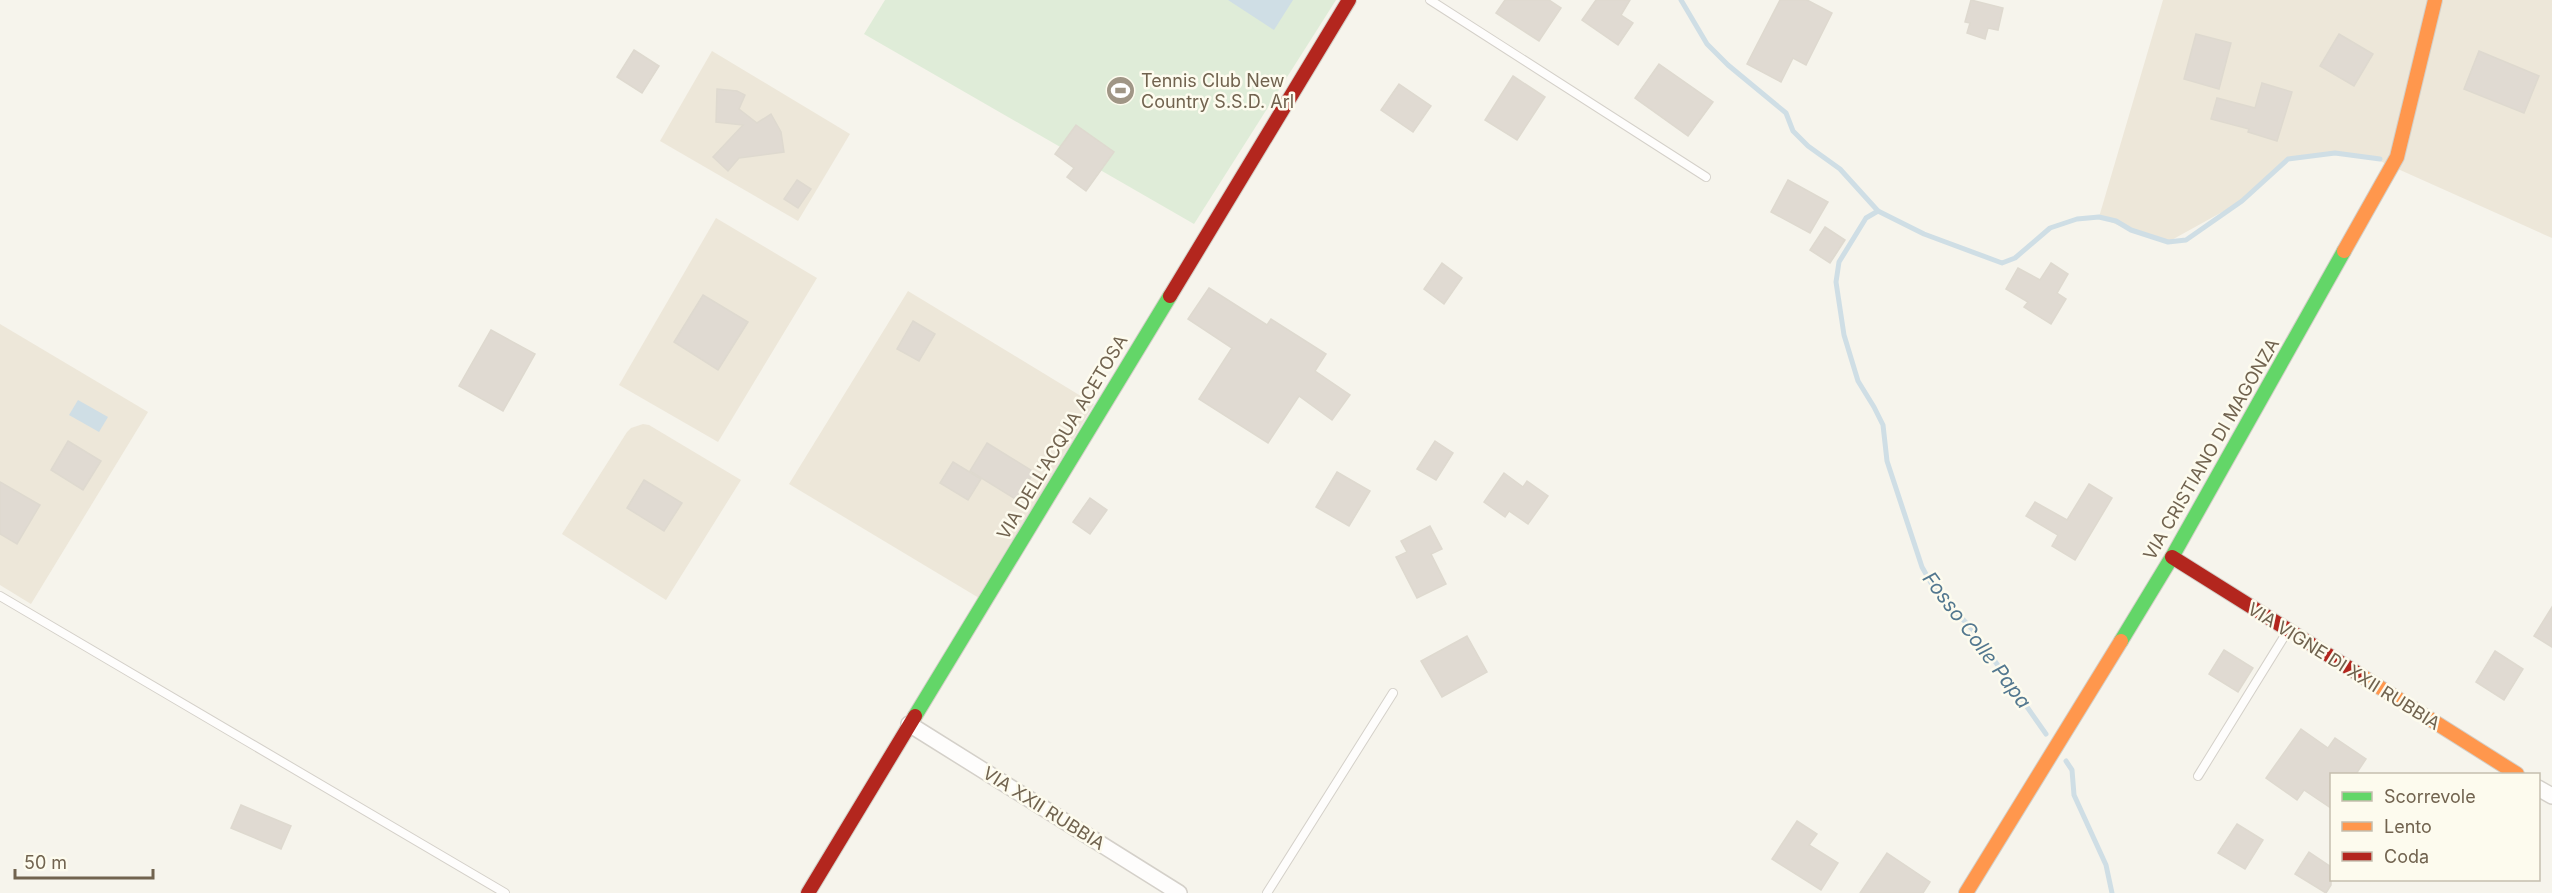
<svg xmlns="http://www.w3.org/2000/svg" width="2552" height="893" font-family="Inter,sans-serif">
<rect width="100%" height="100%" fill="#f6f4ec"/>
<!-- residential -->
<g fill="#ede7d9">
<polygon points="2163,0 2552,0 2552,238 2380,161 2335,153 2288,159 2242,201 2168,242 2146,237 2099,217"/>
<polygon points="712,51 850,134 798,221 660,141"/>
<polygon points="716,218 817,278 718,442 619,385"/>
<polygon points="908,291 1094,404 979,598 789,484"/>
<polygon points="0,324 148,412 31,604 0,585"/>
<polygon points="643,424 649,425 741,480 666,600 562,534 627,432 631,428"/>
</g>
<!-- green -->
<polygon fill="#dfecd8" points="885,0 1336,0 1194,224 864,34"/>
<!-- water -->
<g fill="#cfdee5">
<polygon points="1228,0 1293,0 1274,30"/>
<polygon points="78,400 108,417 99,432 69,415"/>
</g>
<g fill="none" stroke-linecap="round" stroke-linejoin="round">
<!-- stream -->
<g stroke="#cfdee5" stroke-width="5">
<polyline points="1681,0 1707,44 1728,65 1786,113 1793,131 1808,146 1840,169 1878,211 1924,234 2002,263 2015,258 2050,228 2077,219 2099,217 2116,221 2131,230 2168,242 2186,240 2242,201 2288,159 2335,153 2380,159"/>
<polyline points="1878,211 1866,218 1839,262 1836,282 1844,335 1858,381 1874,407 1883,425 1887,461 1922,567 1935,590 1973,630 2046,734"/>
<polyline points="2066,761 2072,770 2074,795 2106,865 2112,893"/>
</g>
</g>
<!-- building -->
<g fill="#e0dad2" stroke="#ded9cf" stroke-width="1.5">
<polygon points="1505,0 1549,0 1561,8 1539,41 1496,13"/>
<polygon points="1596,0 1630,0 1621,15 1633,23 1618,45 1582,20"/>
<polygon points="1780,0 1807,0 1832,13 1806,65 1793,58 1781,82 1747,64"/>
<polygon points="1971,0 2003,8 1998,30 1988,28 1985,39 1967,33 1970,23 1965,22"/>
<polygon points="2196,34 2231,43 2219,89 2184,79"/>
<polygon points="2339,34 2373,54 2354,86 2320,66"/>
<polygon points="634,50 659,66 642,93 617,77"/>
<polygon points="2479,51 2539,76 2524,113 2464,89"/>
<polygon points="1659,64 1713,102 1688,136 1635,98"/>
<polygon points="1513,76 1545,97 1517,140 1485,120"/>
<polygon points="2262,83 2292,92 2277,141 2248,132 2249,129 2211,119 2217,98 2255,108"/>
<polygon points="1399,84 1431,106 1413,132 1381,110"/>
<polygon points="717,89 737,91 745,95 739,109 757,123 771,114 781,132 784,152 739,158 728,171 713,157 743,125 716,122"/>
<polygon points="1076,125 1114,152 1086,191 1067,177 1074,168 1055,154"/>
<polygon points="797,180 811,189 798,208 784,199"/>
<polygon points="1788,180 1828,202 1810,233 1771,212"/>
<polygon points="1825,227 1845,240 1830,263 1810,250"/>
<polygon points="1442,263 1462,278 1444,304 1424,289"/>
<polygon points="2051,263 2068,274 2057,293 2066,299 2051,324 2024,307 2028,302 2006,289 2018,268 2040,280"/>
<polygon points="1209,288 1267,325 1271,319 1326,354 1315,371 1350,395 1332,420 1299,396 1268,443 1199,399 1232,348 1188,319"/>
<polygon points="703,295 748,322 718,370 674,342"/>
<polygon points="913,321 935,334 919,361 897,349"/>
<polygon points="491,330 535,354 503,411 459,386"/>
<polygon points="68,441 101,461 83,490 51,470"/>
<polygon points="1435,441 1453,453 1436,480 1417,469"/>
<polygon points="987,443 1034,472 1017,500 970,471"/>
<polygon points="953,462 981,479 968,500 940,483"/>
<polygon points="1337,472 1370,491 1349,526 1316,507"/>
<polygon points="1504,473 1523,487 1527,481 1548,496 1528,524 1509,511 1505,517 1484,502"/>
<polygon points="644,480 682,503 664,531 627,508"/>
<polygon points="0,482 40,505 17,544 0,534"/>
<polygon points="2089,484 2112,498 2075,560 2052,546 2058,535 2026,516 2035,502 2067,520"/>
<polygon points="1090,498 1107,510 1090,534 1073,522"/>
<polygon points="1430,526 1442,549 1431,554 1446,584 1417,598 1396,557 1407,552 1401,541"/>
<polygon points="2552,607 2552,647 2534,636"/>
<polygon points="1467,636 1487,672 1442,697 1421,661"/>
<polygon points="2224,650 2253,668 2238,692 2209,674"/>
<polygon points="2495,651 2523,669 2504,700 2476,682"/>
<polygon points="2301,729 2328,748 2335,738 2366,759 2356,774 2331,774 2331,808 2304,790 2297,800 2266,778"/>
<polygon points="241,805 291,826 281,849 231,828"/>
<polygon points="1797,821 1817,834 1809,845 1838,863 1821,890 1772,859"/>
<polygon points="2237,824 2263,840 2245,869 2218,853"/>
<polygon points="2309,852 2331,867 2331,885 2326,893 2295,874"/>
<polygon points="1887,853 1930,882 1923,893 1860,893"/>
</g>
<g fill="none" stroke-linecap="round" stroke-linejoin="round">
<defs>
<g id="lane">
<polyline points="1430,0 1706,177"/>
<polyline points="0,596 505,893"/>
<polyline points="2198,776 2287,632"/>
<polyline points="1267,893 1393,693"/>
</g>
<g id="street">
<polyline points="909,724 1179,893"/>
<polyline points="2538,788 2552,796"/>
</g>
<g id="fast">
<polyline points="2121,641 2172,557 2344,251"/>
<polyline points="915,716 1170,296"/>
</g>
<g id="slow">
<polyline points="2344,251 2397,157 2435,0"/>
<polyline points="2357,673 2517,774"/>
<polyline points="1966,893 2121,641"/>
</g>
<g id="jam">
<polyline points="1170,296 1349,0"/>
<polyline points="2172,557 2357,673"/>
<polyline points="808,893 915,716"/>
</g>
</defs>
<!-- lane casing -->
<use href="#lane" stroke="#d4d0c9" stroke-width="10"/>
<!-- street casing -->
<use href="#street" stroke="#d4d0c9" stroke-width="18"/>
<!-- fast casing -->
<use href="#fast" stroke="#d3cfc8" stroke-width="16"/>
<!-- slow casing -->
<use href="#slow" stroke="#d3cfc8" stroke-width="16"/>
<!-- jam casing -->
<use href="#jam" stroke="#d3cfc8" stroke-width="16"/>
<!-- lane -->
<use href="#lane" stroke="#fefdfc" stroke-width="8"/>
<!-- street -->
<use href="#street" stroke="#fefdfc" stroke-width="15"/>
<!-- fast -->
<use href="#fast" stroke="#63d668" stroke-width="14"/>
<!-- slow -->
<use href="#slow" stroke="#ff974d" stroke-width="14"/>
<!-- jam -->
<use href="#jam" stroke="#b3261e" stroke-width="14"/>
</g>
<!-- icons -->
<defs>
<symbol id="stadium-disc" viewBox="-11 -11 22 22"><circle r="9.5" fill="#a09686" stroke="#fdfbee"/><path d="M0-5a6.5 5 0 1 0 0 10a6.5 5 0 1 0 0-10ZM-3.5-1.8h7v3.6h-7Z" fill="#fff"/></symbol>
</defs>
<g fill-rule="evenodd">
<use href="#stadium-disc" x="1104" y="74" width="33" height="33"/>
</g>
<g text-anchor="middle" dominant-baseline="central" stroke-width="5" stroke-linejoin="round" paint-order="stroke">
<!-- poi labels -->
<g font-size="18" fill="#71634f" stroke="#fdfbee" text-anchor="start">
<text x="1141" y="80">Tennis Club New<tspan x="1141" dy="21">Country S.S.D. Arl</tspan></text>
</g>
<!-- street labels -->
<g font-size="18" fill="#71634f" stroke="#fdfbee">
<text transform="translate(1062 437) rotate(-59)">VIA DELL'ACQUA ACETOSA</text>
<text transform="translate(2211 449) rotate(-60)">VIA CRISTIANO DI MAGONZA</text>
<text transform="translate(2344 666) rotate(32)">VIA VIGNE DI XXII RUBBIA</text>
<text transform="translate(1044 808) rotate(32)">VIA XXII RUBBIA</text>
</g>
<!-- water labels -->
<g font-size="20" font-style="italic" fill="#52778f" stroke="#fdfbee">
<text transform="translate(1977 640) rotate(53)">Fosso Colle Papa</text>
</g>
</g>
<!-- legend -->
<rect x="2330" y="773" width="210" height="108" fill="#fdfbee" stroke="#c5beae" stroke-width="1.5"/>
<rect x="2342" y="792" width="30" height="9" fill="#63d668" stroke="#c5beae" stroke-width="1.5"/>
<text x="2384" y="803" font-size="18" fill="#71634f">Scorrevole</text>
<rect x="2342" y="822" width="30" height="9" fill="#ff974d" stroke="#c5beae" stroke-width="1.5"/>
<text x="2384" y="833" font-size="18" fill="#71634f">Lento</text>
<rect x="2342" y="852" width="30" height="9" fill="#b3261e" stroke="#c5beae" stroke-width="1.5"/>
<text x="2384" y="863" font-size="18" fill="#71634f">Coda</text>
<!-- scale -->
<path d="M15 869v9h138v-9" fill="none" stroke="#71634f" stroke-width="3"/>
<text x="24" y="869" font-size="18" fill="#71634f" stroke="#fdfbee" stroke-width="4.5" paint-order="stroke">50 m</text>
</svg>
